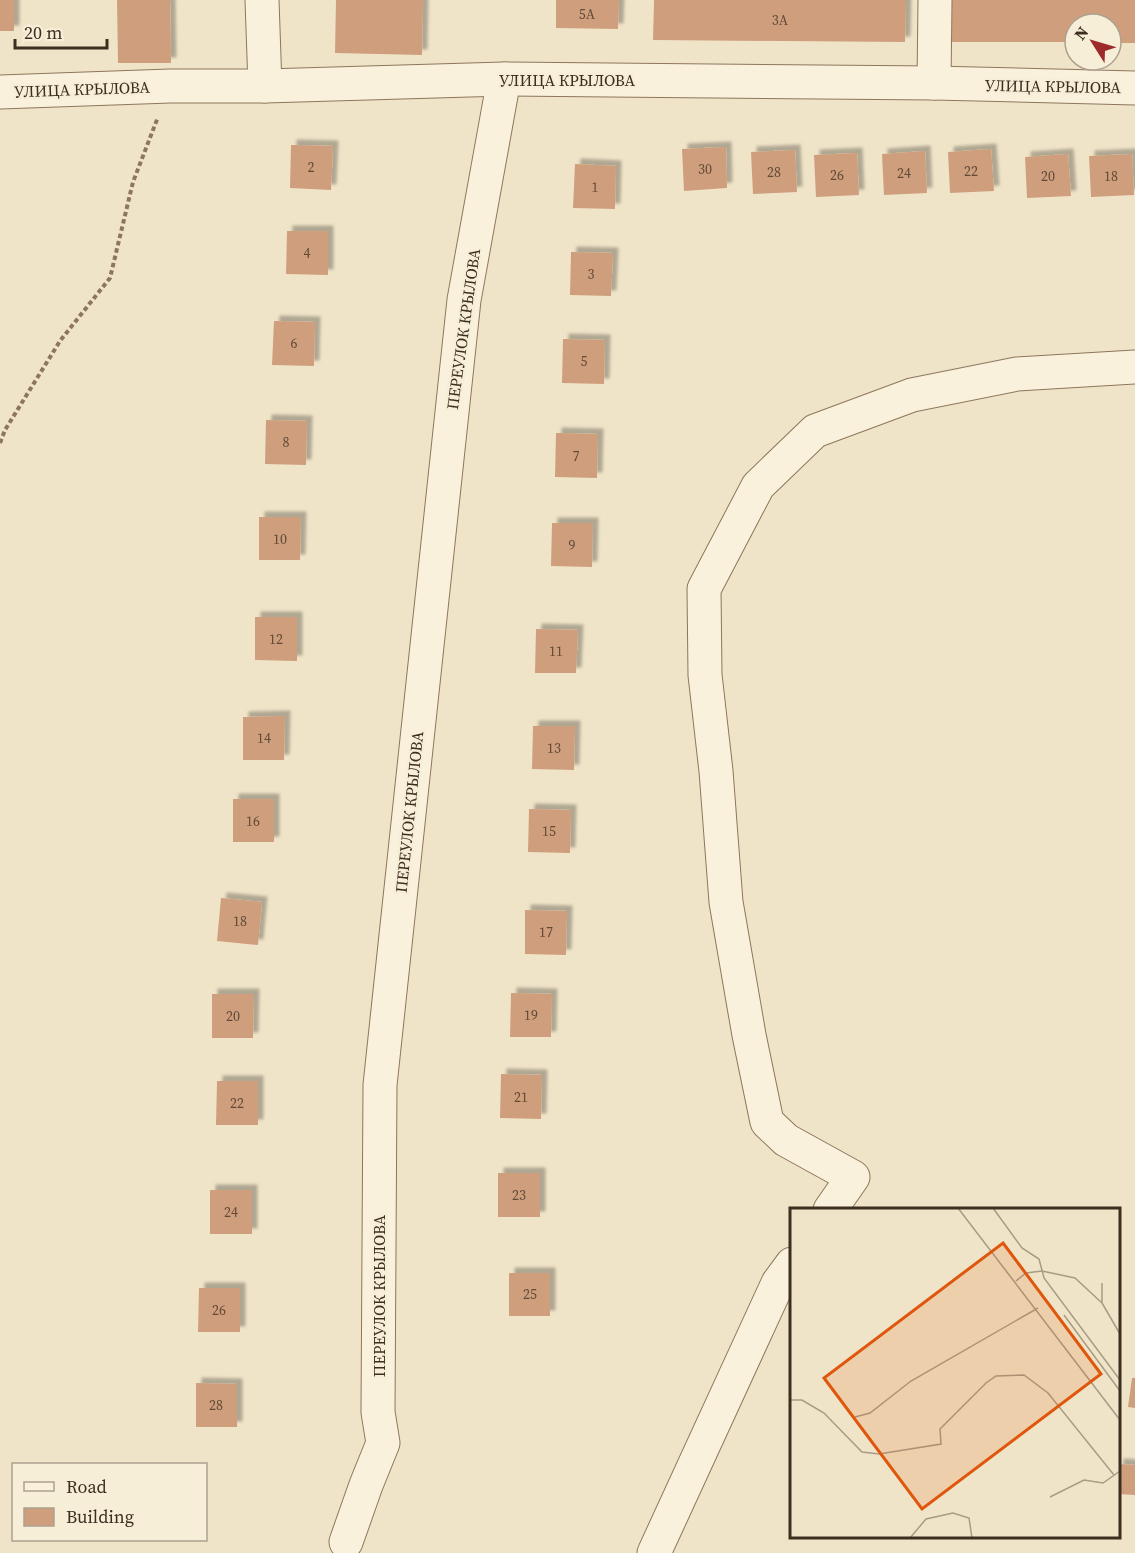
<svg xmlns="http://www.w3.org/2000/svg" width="1135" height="1553" font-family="'Source Serif 4',serif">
<defs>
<filter id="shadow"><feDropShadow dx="5.5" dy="-5.5" stdDeviation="1.5" flood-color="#0004"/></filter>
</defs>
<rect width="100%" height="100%" fill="#f0e4c8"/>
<!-- building -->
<g fill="#cf9f7d" filter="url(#shadow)">
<rect x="0" y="0" width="14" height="31"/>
<polygon points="117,0 170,0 171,63 118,63"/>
<polygon points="336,0 423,0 422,55 335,53"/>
<polygon points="556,0 619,0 618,29 556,28"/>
<polygon points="654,0 906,0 905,42 653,40"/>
<polygon points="948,0 1135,0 1135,43 1111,43 1111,24 1075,24 1075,42 948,42"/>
<polygon points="291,145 333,146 331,190 290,188"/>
<polygon points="726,147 727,188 684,191 682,149"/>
<polygon points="991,149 994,191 950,193 948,152"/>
<polygon points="795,150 797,192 753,194 751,152"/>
<polygon points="925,151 927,193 884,195 882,154"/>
<polygon points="857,153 859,195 816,197 814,155"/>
<polygon points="1068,154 1071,196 1027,198 1025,157"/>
<polygon points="1132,154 1134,195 1091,197 1089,156"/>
<polygon points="575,164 616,166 615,209 573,208"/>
<polygon points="287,231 328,231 328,275 286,274"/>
<polygon points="571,252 613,253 611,296 570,295"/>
<polygon points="274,321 315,322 314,366 272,365"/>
<polygon points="563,339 605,340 604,384 562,383"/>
<polygon points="266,420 307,421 306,465 265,464"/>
<polygon points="556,433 598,434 597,478 555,477"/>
<polygon points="259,517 301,517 300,560 259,560"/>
<polygon points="552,523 593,523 592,567 551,566"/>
<polygon points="255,617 297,617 297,661 255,660"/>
<polygon points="536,629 578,630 576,673 535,673"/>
<polygon points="285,716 284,760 243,760 243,717"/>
<polygon points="533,726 575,726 574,770 532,769"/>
<rect x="233" y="799" width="41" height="43"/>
<polygon points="529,809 571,810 570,853 528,852"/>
<polygon points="221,898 262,902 258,945 217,941"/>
<polygon points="525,910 567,911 566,955 525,954"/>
<polygon points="511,993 552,994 551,1037 510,1037"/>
<polygon points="212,994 254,994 253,1038 212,1038"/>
<polygon points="501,1074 542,1075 541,1119 500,1118"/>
<polygon points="217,1081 258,1081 258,1125 216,1125"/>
<rect x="498" y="1173" width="42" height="44"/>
<rect x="210" y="1190" width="42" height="44"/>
<rect x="509" y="1273" width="41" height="43"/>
<polygon points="199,1288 240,1288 240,1332 198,1332"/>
<polygon points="1132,1378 1135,1378 1135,1408 1128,1407"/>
<polygon points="196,1383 237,1384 237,1427 196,1427"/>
<polygon points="1118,1464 1135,1465 1135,1495 1118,1494"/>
</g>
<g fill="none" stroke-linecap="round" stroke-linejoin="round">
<defs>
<g id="minor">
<polyline points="262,0 265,86"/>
<polyline points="934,83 935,0"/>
<polyline points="0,92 170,86 265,86 504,79 934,83 1135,88"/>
<polyline points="830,1210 853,1177 786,1140 767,1122 749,1035 726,902 716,771 705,675 704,589 758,486 815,431 912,395 1017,374 1135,367"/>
<polyline points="346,1542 366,1485 383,1443 378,1412 380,1085 464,300 504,79"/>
<polyline points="654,1553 778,1283 792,1264"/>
</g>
</defs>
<!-- minor casing -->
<use href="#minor" stroke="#8d765c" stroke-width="35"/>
<!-- path -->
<polyline stroke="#8d765c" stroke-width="4" stroke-dasharray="4.5 3" stroke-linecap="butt" points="0,443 5,430 60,341 110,278 133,182 158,117"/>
<!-- minor -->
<use href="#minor" stroke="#faf1dc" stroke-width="33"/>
</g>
<g text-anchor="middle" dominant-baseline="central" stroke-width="5" stroke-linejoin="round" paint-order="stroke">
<!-- number labels -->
<g font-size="14" fill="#624a37">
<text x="587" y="14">5А</text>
<text x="780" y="20">3А</text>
<text x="311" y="167">2</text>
<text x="705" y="169">30</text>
<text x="971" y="171">22</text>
<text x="774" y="172">28</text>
<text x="904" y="173">24</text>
<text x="837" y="175">26</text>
<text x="1048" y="176">20</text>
<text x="1111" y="176">18</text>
<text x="595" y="187">1</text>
<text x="307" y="253">4</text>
<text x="591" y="274">3</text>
<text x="294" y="343">6</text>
<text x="584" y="361">5</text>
<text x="286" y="442">8</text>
<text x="576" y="456">7</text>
<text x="280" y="539">10</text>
<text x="572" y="545">9</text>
<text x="276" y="639">12</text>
<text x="556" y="651">11</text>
<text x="264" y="738">14</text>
<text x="554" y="748">13</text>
<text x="253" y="821">16</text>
<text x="549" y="831">15</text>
<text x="240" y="921">18</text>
<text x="546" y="932">17</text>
<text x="531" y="1015">19</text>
<text x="233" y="1016">20</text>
<text x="521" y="1097">21</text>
<text x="237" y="1103">22</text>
<text x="519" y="1195">23</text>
<text x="231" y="1212">24</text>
<text x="530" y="1294">25</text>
<text x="219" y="1310">26</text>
<text x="216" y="1405">28</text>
</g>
<!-- street labels -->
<g font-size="16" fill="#3d2e20" stroke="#f7eed8">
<text x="567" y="80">УЛИЦА КРЫЛОВА</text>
<text transform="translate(1053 86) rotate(1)">УЛИЦА КРЫЛОВА</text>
<text transform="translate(82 89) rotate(-2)">УЛИЦА КРЫЛОВА</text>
<text transform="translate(463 329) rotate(-82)">ПЕРЕУЛОК КРЫЛОВА</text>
<text transform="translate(409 812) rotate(-84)">ПЕРЕУЛОК КРЫЛОВА</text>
<text transform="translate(379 1296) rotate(-90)">ПЕРЕУЛОК КРЫЛОВА</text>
</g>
</g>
<!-- overview -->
<g transform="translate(790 1208)">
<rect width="330" height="330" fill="#f0e4c8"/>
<path fill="none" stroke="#a89b85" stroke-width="1.5" d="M168,0l162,212M203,0l29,40 17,11 5,19 76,102M226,73l10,-8 16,-2 33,7 27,25M312,75v20l18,31M274,107l56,76M0,192h12l22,13 38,39 17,2 62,-10 -1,-15 46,-46 10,-7 28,-1 24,18 66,82M65,209l15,-4 41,-32 127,-73M260,289l34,-17 19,3 17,-12M120,330l16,-19 27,-6 16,5 3,20M200,330h29"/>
<path fill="#df570d" fill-opacity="0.15" stroke="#df570d" stroke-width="3" d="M213,35l98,131 -179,135 -98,-131z"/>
<rect width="330" height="330" fill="none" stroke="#3d2e20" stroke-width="3"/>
</g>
<!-- legend -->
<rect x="12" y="1463" width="195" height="78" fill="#f7eed8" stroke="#ada18e" stroke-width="1.5"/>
<rect x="24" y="1482" width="30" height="9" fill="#faf1dc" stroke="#ada18e" stroke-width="1.5"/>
<text x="66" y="1493" font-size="18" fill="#3d2e20">Road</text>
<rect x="24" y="1508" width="30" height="18" fill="#cf9f7d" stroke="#ada18e" stroke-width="1.5"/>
<text x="66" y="1523" font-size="18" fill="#3d2e20">Building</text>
<!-- north arrow -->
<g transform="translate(1093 42) rotate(307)"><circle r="28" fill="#f7eed8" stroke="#ada18e" stroke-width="1.5"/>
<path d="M0-4.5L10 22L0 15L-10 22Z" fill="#9e2a2b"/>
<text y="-9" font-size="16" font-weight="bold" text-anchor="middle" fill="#3d2e20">N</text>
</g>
<!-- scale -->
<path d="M15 39v9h92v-9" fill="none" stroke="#3d2e20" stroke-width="3"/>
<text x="24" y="39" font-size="18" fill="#3d2e20" stroke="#f7eed8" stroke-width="4.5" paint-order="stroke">20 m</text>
</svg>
